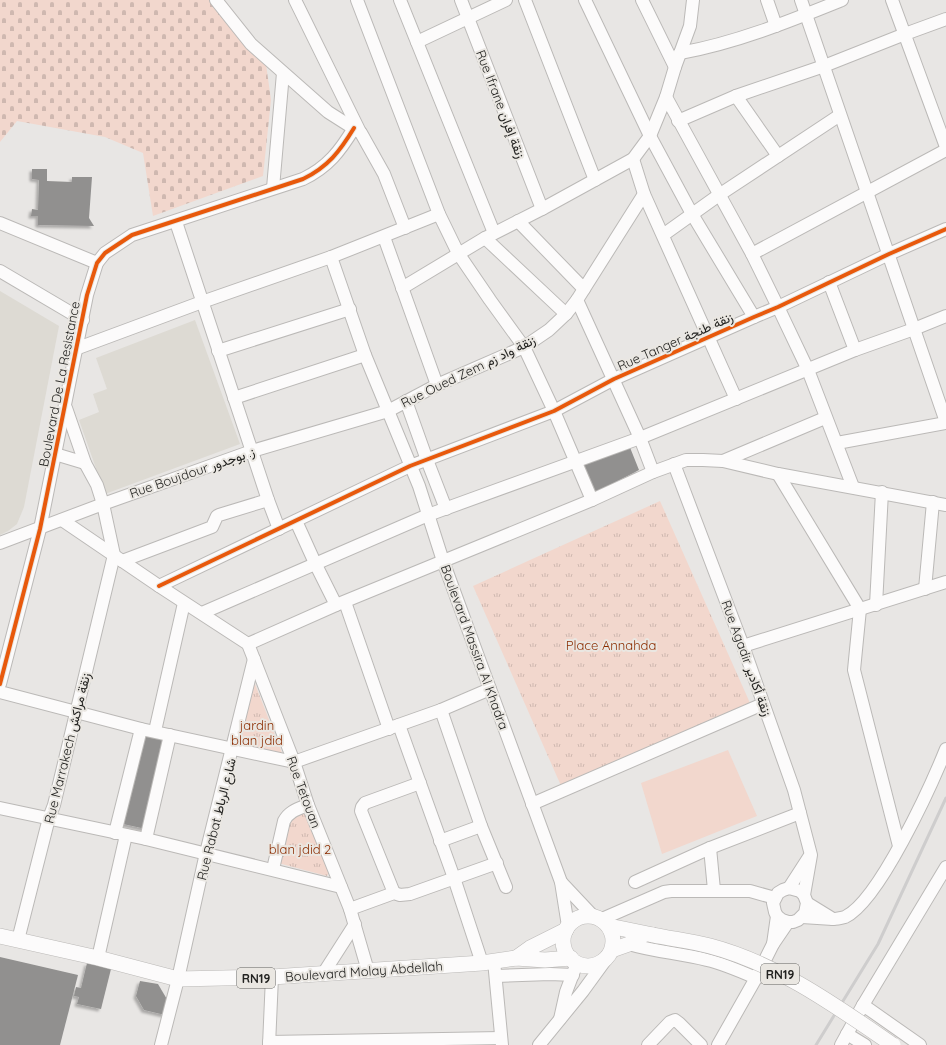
<svg xmlns="http://www.w3.org/2000/svg" width="946" height="1045" font-family="Quicksand,Vazirmatn,sans-serif">
<defs>
<pattern id="grass-tufts" width="24" height="20" patternUnits="userSpaceOnUse"><rect width="24" height="20" fill="#f2d7cd"/><path d="M3 7l-1-3M5 7V3M7 7l1-3M15 17l-1-3M17 17v-4M19 17l1-3" fill="none" stroke="#cfb8b0"/></pattern>
<pattern id="cemetery-stones" width="16" height="16" patternUnits="userSpaceOnUse"><rect width="16" height="16" fill="#f2d7cd"/><path d="M2 7V4a2 2 0 0 1 4 0v3zM10 15v-3a2 2 0 0 1 4 0v3z" fill="#cfb8b0"/></pattern>
<filter id="shadow"><feDropShadow dx="-2.5" dy="2.5" stdDeviation="1" flood-color="#0004"/></filter>
</defs>
<rect width="100%" height="100%" fill="#e8e6e4"/>
<!-- built -->
<g fill="#dddad3">
<polygon points="0,291 59,326 24,507 17,524 8,531 0,535"/>
<polygon points="195,320 240,444 105,494 79,420 99,412 93,394 107,389 96,358"/>
</g>
<!-- grass -->
<g fill="url(#grass-tufts)">
<polygon points="660,501 750,703 562,788 473,586"/>
<polygon points="255,684 282,753 280,754 238,744 251,686"/>
<polygon points="307,812 329,873 327,876 278,863 288,816"/>
</g>
<!-- cemetery -->
<polygon fill="url(#cemetery-stones)" points="0,0 214,0 266,64 271,100 263,176 153,216 143,153 105,137 17,121 0,142"/>
<!-- pitch -->
<polygon fill="#f2d7cd" points="728,750 757,816 662,854 641,783"/>
<!-- building -->
<g fill="#91908f" filter="url(#shadow)">
<polygon points="32,169 47,169 47,181 72,182 72,177 92,177 89,218 94,226 38,225 38,216 31,216 32,209 38,210 39,180 32,179"/>
<polygon points="629,445 639,470 592,494 580,465"/>
<polygon points="142,733 165,739 146,829 123,824"/>
<polygon points="0,957 78,975 60,1045 0,1045"/>
<polygon points="87,963 111,969 101,1009 77,1004 79,997 74,996 76,987 81,988"/>
<polygon points="140,981 158,984 168,1001 165,1015 144,1010 136,996"/>
</g>
<g fill="none" stroke-linecap="round" stroke-linejoin="round">
<defs>
<g id="minor">
<polyline points="216,0 251,44 328,112 361,133 384,174 405,228"/>
<polyline points="295,0 360,132"/>
<polyline points="357,0 439,214 458,253 490,300 524,347 554,411 592,500"/>
<polyline points="400,0 494,233"/>
<polyline points="461,0 542,209"/>
<polyline points="525,0 595,180"/>
<polyline points="585,0 650,136 692,214 754,317"/>
<polyline points="642,0 675,67"/>
<polyline points="767,0 776,26"/>
<polyline points="801,0 946,422"/>
<polyline points="892,0 946,147"/>
<polyline points="417,42 506,0"/>
<path d="M680,53c56,-10 110,-32 162,-53"/>
<polyline points="736,96 778,156"/>
<polyline points="666,97 752,254 778,307 808,370 853,487"/>
<polyline points="678,121 736,96 824,66 905,34 946,19"/>
<polyline points="633,159 644,194 736,399"/>
<polyline points="273,188 283,73"/>
<polyline points="518,221 584,289"/>
<polyline points="176,222 268,500 279,529"/>
<polyline points="0,223 97,263"/>
<polyline points="663,235 719,195 840,115"/>
<polyline points="384,237 437,385"/>
<polyline points="485,238 566,314"/>
<polyline points="752,254 946,150"/>
<polyline points="331,257 365,355 419,486 443,561 561,882 568,926"/>
<polyline points="0,271 83,320"/>
<polyline points="829,282 855,350"/>
<polyline points="402,288 485,238 542,209 633,159 650,136 666,97 675,67 690,26 693,0"/>
<polyline points="577,300 640,438 653,472"/>
<polyline points="78,348 202,302 331,257 439,214"/>
<polyline points="218,351 350,309"/>
<polyline points="234,398 365,355"/>
<polyline points="406,401 427,460 446,509"/>
<polyline points="837,443 946,423"/>
<polyline points="55,454 85,463"/>
<polyline points="723,461 825,418"/>
<polyline points="674,464 743,646 794,790 811,855 804,895 807,903 805,913 798,920 793,922 788,922 782,920 777,916 775,912 773,903 778,893 783,890 789,888 800,891 804,895"/>
<polyline points="778,474 860,609 854,670 899,846"/>
<polyline points="62,520 159,586 248,644 294,762 308,805 350,909 368,971"/>
<polyline points="296,521 315,563 336,605"/>
<polyline points="0,543 103,504 252,451 388,411 437,385 524,347 549,330 566,314 577,300 644,194"/>
<polyline points="122,561 212,527 217,516 219,515 268,500"/>
<polyline points="159,586 410,466 554,411 614,379 754,317 778,307 889,254 946,229"/>
<polyline points="925,589 933,502"/>
<polyline points="345,602 389,729"/>
<polyline points="876,605 882,492"/>
<polyline points="202,613 428,515 640,438 855,350 914,329 946,316"/>
<polyline points="248,644 336,605 592,500 653,472 686,460 703,460 723,461 778,474 946,505"/>
<polyline points="743,646 946,582"/>
<path d="M0,684l40,-155 47,-234 10,-32 8,-10 27,-18 171,-56c25,-12 37,-28 51,-51"/>
<polyline points="0,692 141,729 294,762 441,710 490,689"/>
<polyline points="441,710 481,826 506,887"/>
<polyline points="399,725 454,878 482,963"/>
<polyline points="155,731 184,603"/>
<polyline points="532,804 763,704"/>
<polyline points="0,808 146,839 341,887"/>
<polyline points="115,833 141,729"/>
<polyline points="146,839 170,735"/>
<polyline points="440,841 481,826"/>
<polyline points="710,848 714,890"/>
<path d="M273,869l11,-48c5,-10 14,-12 24,-16"/>
<polyline points="561,882 593,916"/>
<polyline points="635,882 710,848 800,813"/>
<polyline points="789,888 809,857"/>
<polyline points="394,893 361,811 362,807 365,803 420,783"/>
<polyline points="350,909 394,893 400,895 410,894 497,863"/>
<polyline points="777,916 773,944 788,922"/>
<polyline points="802,917 833,919 807,903"/>
<polyline points="602,919 664,892 671,891 750,891 775,898"/>
<path d="M833,919c4,0 8,-1 12,-2 34,-16 86,-131 101,-168"/>
<polyline points="18,940 49,818 54,805 114,555 103,504 97,485 85,463 66,408"/>
<path d="M629,944c26,8 52,9 78,16 17,4 33,11 49,18"/>
<polyline points="98,958 126,835"/>
<polyline points="494,961 502,1045"/>
<polyline points="323,974 355,924"/>
<polyline points="496,976 550,974 573,975"/>
<polyline points="863,1005 920,1045"/>
<polyline points="560,1019 566,992 577,963"/>
<polyline points="847,1034 865,1045"/>
<polyline points="269,1042 501,1038"/>
<polyline points="161,1045 178,979 206,853 254,659"/>
<polyline points="269,1045 272,977"/>
<polyline points="539,1045 583,991 607,958"/>
<polyline points="648,1045 670,1022 675,1020 679,1023 701,1045"/>
<polyline points="718,1045 756,978 773,944"/>
<polyline points="841,1045 863,1005 946,867"/>
</g>
<g id="major">
<circle cx="588" cy="941" r="25"/>
<polyline points="609,926 653,935"/>
<polyline points="0,936 98,958 178,979 272,977 482,963 516,958 545,960 571,958"/>
<polyline points="612,950 629,944 645,934"/>
<polyline points="516,958 530,948 566,930"/>
</g>
</defs>
<!-- minor casing -->
<use href="#minor" stroke="#bbb9b7" stroke-width="14"/>
<!-- major casing -->
<use href="#major" stroke="#bbb9b7" stroke-width="16"/>
<!-- minor -->
<use href="#minor" stroke="#fcfbfb" stroke-width="12"/>
<!-- major -->
<use href="#major" stroke="#fcfbfb" stroke-width="15"/>
<!-- rail -->
<polyline stroke="#cecdcd" stroke-width="3" points="816,1045 878,944 946,798"/>
<defs>
<path id="major-bridge" d="M653,935c19,4 38,6 57,11 68,18 126,60 183,99"/>
</defs>
<!-- major-bridge casing -->
<use href="#major-bridge" stroke="#bbb9b7" stroke-width="16" stroke-linecap="butt"/>
<!-- major-bridge -->
<use href="#major-bridge" stroke="#fcfbfb" stroke-width="15"/>
<defs>
<g id="cycleway">
<polyline points="159,586 410,466 554,411 614,379 754,317 778,307 889,254 946,229"/>
<path d="M0,684l40,-155 47,-234 10,-32 8,-10 27,-18 171,-56c25,-12 37,-28 51,-51"/>
</g>
</defs>
<!-- cycleway casing -->
<use href="#cycleway" stroke="#eae7e2" stroke-width="6"/>
<!-- cycleway -->
<use href="#cycleway" stroke="#e8590c" stroke-width="4"/>
</g>
<g text-anchor="middle" dominant-baseline="central" stroke-width="4" stroke-linejoin="round" paint-order="stroke">
<!-- shield labels -->
<g fill="#eae7e2" stroke="#5f5e5b" stroke-width="1">
<rect x="761" y="964" width="38" height="20" rx="3"/>
<rect x="237" y="968" width="38" height="20" rx="3"/>
</g>
<g font-size="12" font-weight="bold" fill="#232321">
<text x="780" y="974">RN19</text>
<text x="256" y="978">RN19</text>
</g>
<!-- street labels -->
<g font-size="13" fill="#232321" stroke="#eae7e2">
<text transform="translate(501 104) rotate(69)">Rue Ifrane زنقة إفران</text>
<text transform="translate(675 341) rotate(-24)">Rue Tanger زنقة طنجة</text>
<text transform="translate(468 371) rotate(-26)">Rue Oued Zem زنقة واد زم</text>
<text transform="translate(59 384) rotate(-79)">Boulevard De La Resistance</text>
<text transform="translate(192 472) rotate(-19)">Rue Boujdour ز. بوجدور</text>
<text transform="translate(475 647) rotate(70)">Boulevard Massira Al Khadra</text>
<text transform="translate(747 658) rotate(70)">Rue Agadir زنقة أكادير</text>
<text transform="translate(67 748) rotate(-76)">Rue Marrakech زنقة مراكش</text>
<text transform="translate(304 792) rotate(70)">Rue Tetouan</text>
<text transform="translate(216 819) rotate(-76)">Rue Rabat شارع الرباط</text>
<text transform="translate(364 971) rotate(-4)">Boulevard Molay Abdellah</text>
</g>
<!-- park labels -->
<g font-size="13" fill="#8c2c00" stroke="#eae7e2">
<text x="611" y="645">Place Annahda</text>
<text x="257" y="725">jardin<tspan x="257" dy="15">blan jdid</tspan></text>
<text x="300" y="849">blan jdid 2</text>
</g>
</g>
</svg>
